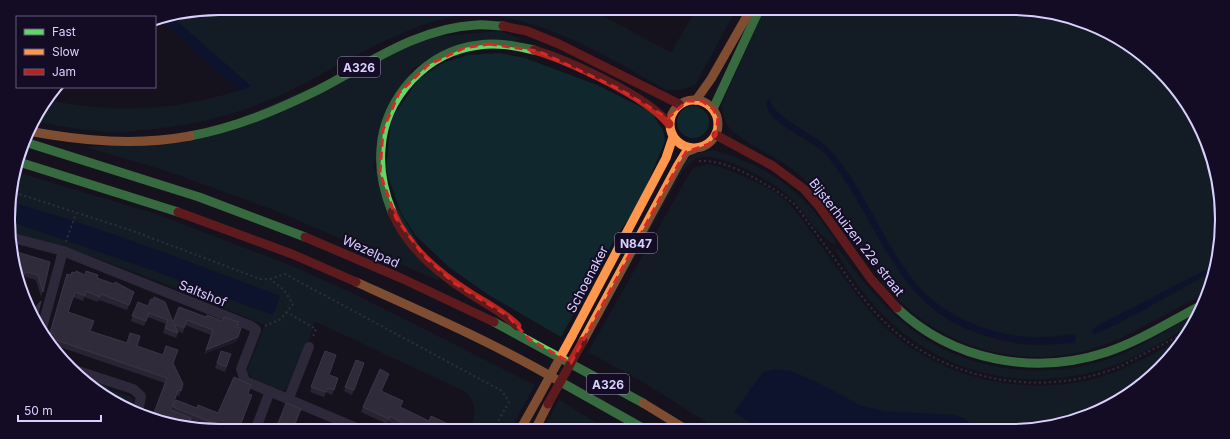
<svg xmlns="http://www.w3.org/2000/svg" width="1230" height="439" font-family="Inter,sans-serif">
<rect width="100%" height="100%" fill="#15121e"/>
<!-- green -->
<g fill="#10282d" fill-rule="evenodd">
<path d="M219,8h370l82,45 26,-45h40l-42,77 -15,5h-13c-54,-30 -118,-70 -180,-75 -64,-6 -143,50 -200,77 -46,22 -95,34 -146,38 -9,1 -18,3 -27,2 -27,-1 -54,-6 -80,-11l15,-21c67,15 136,10 200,-13l2,-1 -79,-69z"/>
<path d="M765,8h245l55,7 74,37 55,62 26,78 -5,73 -112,58 -10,6 1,6 35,-17 86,-48 -8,23c-35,16 -67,38 -103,52 -58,22 -125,13 -177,-22 -17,-11 -31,-26 -45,-40v-5l-21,-31 -5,-1c-17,-23 -33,-49 -54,-69 -21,-20 -60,-33 -74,-51 -4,-5 -5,-15 -7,-21zM769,99c9,24 47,33 64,54 31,38 48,84 77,123 27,37 76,59 121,61 17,1 29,-2 45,-3l-1,8c-13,1 -26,3 -39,3 -36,-1 -82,-16 -109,-41 -18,-17 -31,-38 -43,-58 -18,-31 -33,-64 -57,-90 -17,-19 -53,-27 -61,-52z"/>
<polygon points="499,31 522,39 413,67 373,166 440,281 274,210 170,172 86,147 192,139 425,38"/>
<polygon points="499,53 525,58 597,85 651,112 663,130 665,141 640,201 614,240 561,337 487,294 449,267 416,236 400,211 386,169 391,119 419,79 443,63 468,55"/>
<circle cx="693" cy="122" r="16"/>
<path d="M713,150c47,14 83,34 112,76 3,5 10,12 11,18 -16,-3 -32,-34 -44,-45 -15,-16 -68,-45 -89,-42 -10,1 -14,7 -20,13l-85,153h-3l87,-159c8,-10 19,-12 31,-14z"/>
<path d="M708,164c14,3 26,8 39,14 11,5 22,10 32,17 14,11 25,27 35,41 20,27 39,57 62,82 52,57 140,79 214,62 33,-8 65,-27 95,-44l-35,42 -9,6 -49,29 -54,16 -319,1 -76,-48 -55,-30 100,-176 5,-8z"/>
<path d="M16,172l140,42 136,52 62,28 181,91 -25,45h-40c5,-14 8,-25 -4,-38l-152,-71 -3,13 -22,52 -6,5 -31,-13 -5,-7 18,-46c-83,-34 -165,-70 -253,-92v-11l137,47 124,46 7,-19c-89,-33 -178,-68 -270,-94v-10z"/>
<path d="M835,249l4,1c21,29 45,58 73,80 60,45 142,52 210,24 26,-11 52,-28 77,-42l-4,11c-30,17 -62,38 -95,47 -114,31 -210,-20 -265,-121z"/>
<polygon points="85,378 109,386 108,389 131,397 134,403 132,409 102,395"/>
<polygon points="559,400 608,430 543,430"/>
</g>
<!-- water -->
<g fill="#061541">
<polygon points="172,17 251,86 239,91 161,20"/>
<path d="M768,99c9,21 47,34 64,54 33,37 49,84 78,123 32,45 92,64 145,62 7,-1 14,-3 21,-4l-1,9c-49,4 -94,-1 -136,-30 -50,-35 -70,-104 -108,-152 -5,-7 -12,-14 -19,-19 -13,-9 -52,-23 -44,-43z"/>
<path d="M10,202c92,25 181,61 270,94l-7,19 -124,-46 -137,-47z"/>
<polygon points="1215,265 1215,270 1129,318 1094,335 1092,329 1103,323"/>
<polygon points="776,369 791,371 817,382 862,406 885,411 956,415 966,419 975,429 761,430 734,412 763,372"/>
</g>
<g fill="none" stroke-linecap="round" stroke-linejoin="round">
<!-- path -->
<g stroke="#455161" stroke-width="2" stroke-dasharray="2 3" stroke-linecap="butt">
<path d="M699,161c20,-1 40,8 57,18 13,7 26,15 38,25 6,6 11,15 16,21 16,21 31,43 46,64 16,21 36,43 58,57 58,38 132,47 197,24 10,-3 19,-9 27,-13 17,-9 35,-17 51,-27"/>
<polyline points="10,191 133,231 260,279 270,279 285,274 502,391 509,402 493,430"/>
<polyline points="66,242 76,213"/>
<polyline points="286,312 316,329 312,339"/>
<polyline points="265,326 281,319 293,304 284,290 270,279"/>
</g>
<!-- street -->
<g stroke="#4a4560" stroke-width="10">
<polyline points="13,238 63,251 251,326 256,330 241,369 245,381 364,431"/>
<polyline points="41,332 63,251"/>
<polyline points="78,371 133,389 141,396 138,412"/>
<polyline points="289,398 309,347"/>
<polyline points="255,431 270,391"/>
</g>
<!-- fast -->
<g stroke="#63d668" stroke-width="9">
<polyline points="713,109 760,8"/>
<path d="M190,136c45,-8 87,-26 128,-46 50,-26 99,-62 158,-65 9,-1 18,1 27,1"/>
<polyline points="25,142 199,197 305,237"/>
<polyline points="19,162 178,212"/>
<path d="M392,212c-8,-20 -13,-41 -11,-63 3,-52 46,-98 98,-104 19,-3 37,1 55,5"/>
<path d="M897,308c56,53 137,68 210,44 33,-11 64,-31 95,-47"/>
<polyline points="494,322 643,403"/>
<polyline points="559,381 646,430"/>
</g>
<!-- slow -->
<g stroke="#ff974d" stroke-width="9">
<circle cx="694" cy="124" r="24"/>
<polyline points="696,100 711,79 747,16"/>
<path d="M28,131c54,10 108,15 162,5"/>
<path d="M356,282c69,31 138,61 203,99"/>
<polyline points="572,336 666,158 673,137"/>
<polyline points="583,341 678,165 686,152 694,149"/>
<polyline points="643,403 687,430"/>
<polyline points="520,430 538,398"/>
<polyline points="535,430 548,404"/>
</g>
<!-- jam -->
<g stroke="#b3261e" stroke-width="9">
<polyline points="503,26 527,31 559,44 679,104"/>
<path d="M534,50c34,10 113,46 135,74"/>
<polyline points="716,135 773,166 804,189 818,205 871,279 897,308"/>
<polyline points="178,212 292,254 356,282"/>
<path d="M392,212c14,34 47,62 77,81 17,11 34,19 48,33"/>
<polyline points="305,237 401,278 494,322"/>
</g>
<!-- slow-bridge -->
<polyline stroke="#ff974d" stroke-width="9" points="538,398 572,336"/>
<!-- jam-bridge -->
<polyline stroke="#b3261e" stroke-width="9" points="548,404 583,341"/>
</g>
<!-- wall -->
<g fill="#403b4e">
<polygon points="50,262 41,297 36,280 15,274"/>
<polygon points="75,273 97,278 134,292 127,310 99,300 98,302 84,297 83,301 73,297 68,312 90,331 137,346 173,363 183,384 179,396 177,395 171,410 172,411 176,400 197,408 218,413 220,431 213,430 214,429 191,420 165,424 165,383 51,344 53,340 48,338 65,279 67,274 71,275"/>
<polygon points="138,302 173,322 206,317 241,328 236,342 204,354 211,335 185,325 183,333 177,331 178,333 176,338 163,333 166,324 148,317 144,326 131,321"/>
<polygon points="221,351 231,354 225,372 215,368"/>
<polygon points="325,351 329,375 338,378 332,395 326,392 324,397 310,392"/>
<polygon points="356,360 364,363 352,395 344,391"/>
<polygon points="389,374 382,391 400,407 429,421 448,424 445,430 406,431 388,421 387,424 361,412 363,407"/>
</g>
<!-- shaded-wall -->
<g fill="#282433">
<polygon points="27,272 25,277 19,283 18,281"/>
<polygon points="238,337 236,342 204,354 206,350"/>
</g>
<!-- building -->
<g fill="#504b61" stroke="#66607a">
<polygon points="17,252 50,262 43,292 38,275 27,272 18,280 15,274 14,253 17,254"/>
<polygon points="76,271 85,275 86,271 98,275 97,278 114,284 115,282 134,292 129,305 101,294 100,297 86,291 85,296 75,292 68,312 94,321 90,331 127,343 130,333 140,336 137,346 163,355 166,346 178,350 173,363 183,384 181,391 178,390 171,410 191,418 188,427 165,424 152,418 167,378 53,339 55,334 50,333 67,274 71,275 72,272 75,273"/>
<polygon points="154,297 165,302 173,322 179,307 206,317 207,315 222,321 224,317 238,322 237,327 241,328 238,337 206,350 213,330 187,320 184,328 174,324 178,333 165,328 168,320 149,313 146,321 132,316 138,302 148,306 151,299 153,300"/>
<polygon points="41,301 36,320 32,311"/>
<polygon points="221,351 231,354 226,367 217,363"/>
<polygon points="325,351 336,355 329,375 338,378 334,390 328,388 326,392 311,387"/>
<polygon points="356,360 364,363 354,390 345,387"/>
<polygon points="380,369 389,374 381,391 403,401 400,407 429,421 431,416 448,424 445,430 406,431 408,426 390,416 389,419 363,407"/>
<polygon points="234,377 251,385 248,394 252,395 238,431 218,431 214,429 216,424 173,407 176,400 197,408 198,405 218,413"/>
<polygon points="286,403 301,409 292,431 275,431"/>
<polygon points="339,423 355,430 355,431 336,431"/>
</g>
<!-- marked area -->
<path d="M0 0H1230V439H0ZM489,44l49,7 81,38 49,29 19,-17h15l11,8 5,9 -2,17 -7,9 -23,8 -8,13 -107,198 -42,-24 -21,-23 -54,-33 -30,-27 -28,-38 -16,-45 3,-43 16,-37 29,-28 36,-17z" fill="#15121e" fill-opacity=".55" fill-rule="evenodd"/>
<path fill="none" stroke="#d62828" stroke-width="3" stroke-dasharray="8 5" stroke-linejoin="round" d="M489,44l49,7 81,38 49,29 19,-17h15l11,8 5,9 -2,17 -7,9 -23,8 -8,13 -107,198 -42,-24 -21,-23 -54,-33 -30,-27 -28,-38 -16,-45 3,-43 16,-37 29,-28 36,-17z"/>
<g text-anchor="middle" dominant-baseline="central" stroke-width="4" stroke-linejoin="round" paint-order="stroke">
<!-- shield labels -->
<g fill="#130c24" stroke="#9e95bd" stroke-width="1">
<rect x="338" y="57" width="42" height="20" rx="3"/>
<rect x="615" y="233" width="42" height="20" rx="3"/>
<rect x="587" y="374" width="42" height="20" rx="3"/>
</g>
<g font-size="12" font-weight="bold" fill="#dad0ff">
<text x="359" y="67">A326</text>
<text x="636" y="243">N847</text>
<text x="608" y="384">A326</text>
</g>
<!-- street labels -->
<g font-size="13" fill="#dad0ff" stroke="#130c24">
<text transform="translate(857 237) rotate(52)">Bijsterhuizen 22e straat</text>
<text transform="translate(371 251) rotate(24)">Wezelpad</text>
<text transform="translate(587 279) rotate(-62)">Schoenaker</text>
<text transform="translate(203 293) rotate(22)">Saltshof</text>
</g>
</g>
<!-- crop -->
<path d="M0 0H1230V439H0ZM219 15H1011A204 204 0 0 1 1215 219V220A204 204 0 0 1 1011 424H219A204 204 0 0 1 15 220V219A204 204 0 0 1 219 15Z" fill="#130c24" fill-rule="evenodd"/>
<path fill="none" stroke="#dad0ff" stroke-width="2" d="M219 15H1011A204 204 0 0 1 1215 219V220A204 204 0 0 1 1011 424H219A204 204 0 0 1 15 220V219A204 204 0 0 1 219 15Z"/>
<!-- legend -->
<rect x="16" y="16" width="140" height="72" fill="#130c24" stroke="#635a7c"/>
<rect x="24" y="29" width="20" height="6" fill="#63d668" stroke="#635a7c"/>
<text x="52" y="36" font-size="12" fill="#dad0ff">Fast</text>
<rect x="24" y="49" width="20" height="6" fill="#ff974d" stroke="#635a7c"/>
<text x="52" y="56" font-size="12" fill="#dad0ff">Slow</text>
<rect x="24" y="69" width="20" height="6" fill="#b3261e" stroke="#635a7c"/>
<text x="52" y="76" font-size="12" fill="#dad0ff">Jam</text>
<!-- scale -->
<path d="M18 415v6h83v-6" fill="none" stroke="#dad0ff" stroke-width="2"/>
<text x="24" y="415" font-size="12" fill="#dad0ff" stroke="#130c24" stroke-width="3" paint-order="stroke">50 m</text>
</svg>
